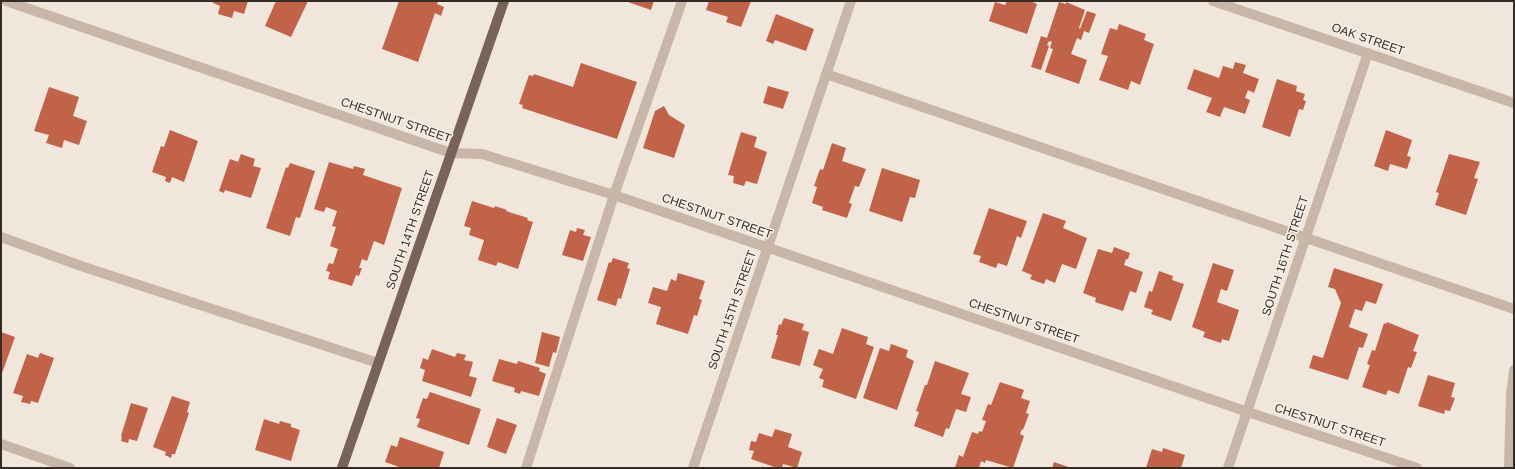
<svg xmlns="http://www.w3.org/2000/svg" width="1515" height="469" font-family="Helvetica,sans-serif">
<rect width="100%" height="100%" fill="#f1e6dc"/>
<!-- building -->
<g fill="#c16349">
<polygon points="213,1 248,1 244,14 234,11 232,18 218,14 220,6 213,3"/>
<polygon points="276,1 308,1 291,37 265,26"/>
<polygon points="399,1 438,1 437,4 444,7 441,16 435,13 418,62 382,49"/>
<polygon points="625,1 654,1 651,10"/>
<polygon points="709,1 751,1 741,27 726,22 728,17 706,10"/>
<polygon points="1007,1 1030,1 1037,4 1027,34 989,21 995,2 1005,5"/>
<polygon points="1059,2 1066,4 1066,2 1085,10 1079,28 1080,29 1087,11 1096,14 1089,33 1084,31 1081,40 1077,38 1071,54 1087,60 1079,84 1045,72 1053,49 1050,48 1052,42 1049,41 1047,45 1049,46 1041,70 1031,67 1041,36 1047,38"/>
<polygon points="776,14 814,29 806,51 775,40 773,44 766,41"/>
<polygon points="1119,24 1146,34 1144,40 1154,44 1140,85 1131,81 1128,90 1099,80 1108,56 1101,54 1110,28 1117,30"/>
<polygon points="1235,62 1246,65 1243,73 1259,79 1254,93 1248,90 1245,98 1250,100 1245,114 1224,107 1220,117 1206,112 1212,98 1187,89 1194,69 1219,78 1223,66 1233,69"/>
<polygon points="581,63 637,82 617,139 522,108 523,105 519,104 529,75 533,76 534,74 573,87"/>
<polygon points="1277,79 1297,86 1296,91 1305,94 1303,100 1306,101 1303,110 1299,109 1290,137 1262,127"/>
<polygon points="768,86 789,92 783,109 763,103"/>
<polygon points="49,87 79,97 73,116 87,121 79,145 64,140 62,148 46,143 49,135 34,131"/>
<polygon points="664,106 669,115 685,125 674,158 643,148 655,111"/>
<polygon points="170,130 198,141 184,182 172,177 170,183 165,181 166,177 152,172 161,146 164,147"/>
<polygon points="1386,130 1412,140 1407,156 1411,157 1407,169 1390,164 1388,171 1374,166"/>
<polygon points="741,132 757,137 754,147 767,152 757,184 746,181 744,186 733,183 734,176 728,175"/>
<polygon points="832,143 846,148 842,161 866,169 859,187 855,186 849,203 852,204 847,218 822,210 823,207 812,203 817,187 814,186 820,169 823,170"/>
<polygon points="241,154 255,159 253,166 261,168 251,198 225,190 224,193 219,191 230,159 238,162"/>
<polygon points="1449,154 1480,162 1474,178 1478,179 1466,215 1435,205 1439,193 1436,192"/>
<polygon points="329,162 353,169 354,166 365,169 363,175 402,188 384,245 374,241 367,261 362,259 359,268 362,268 359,276 356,275 352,286 328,279 330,272 326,271 329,263 333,264 338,249 330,246 336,227 332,226 337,211 326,207 324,212 314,209"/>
<polygon points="290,163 315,171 300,218 296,217 290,236 266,228 286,167 288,168"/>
<polygon points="882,168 920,180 915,198 910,197 902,222 869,211"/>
<polygon points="472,201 494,208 495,206 507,210 506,211 528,218 527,220 533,222 518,269 498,262 496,266 478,260 484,240 469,235 471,228 464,226"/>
<polygon points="989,208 1027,221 1021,238 1017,236 1007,266 998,263 996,268 979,262 981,256 973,254"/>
<polygon points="1043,213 1066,221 1063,228 1087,238 1076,269 1062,264 1055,283 1046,279 1044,284 1030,279 1032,275 1022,271"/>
<polygon points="577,228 585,230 583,235 591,237 583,261 562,255 570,230 576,232"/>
<polygon points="1114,247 1130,253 1128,259 1126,259 1124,265 1143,272 1136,293 1130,291 1123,311 1095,302 1096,298 1083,293 1098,249 1112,253"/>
<polygon points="613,258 629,263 627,268 630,269 621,299 618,298 616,306 597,300 609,262 611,263"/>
<polygon points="1213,263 1234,270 1227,291 1221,289 1217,302 1239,310 1229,341 1222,339 1221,343 1203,337 1205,332 1192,327"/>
<polygon points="1334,268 1383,284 1376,304 1366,301 1362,311 1355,309 1349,327 1368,334 1363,348 1359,347 1348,380 1309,368 1313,355 1323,358 1341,303 1335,289 1328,287"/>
<polygon points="1159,271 1173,276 1172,280 1184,284 1171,321 1151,314 1153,310 1144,307 1149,291 1152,292"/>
<polygon points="678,273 705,281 699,299 702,300 697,316 694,315 688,334 656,324 661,307 648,303 653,287 667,291 671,279 676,281"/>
<polygon points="784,318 804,324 802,330 809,332 800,366 771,358 778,335 776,335 779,324 781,325"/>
<polygon points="1387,322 1419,335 1413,351 1417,352 1411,368 1408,367 1399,394 1388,390 1386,395 1362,387 1370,365 1367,364 1372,350 1375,351 1384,323 1386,324"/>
<polygon points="842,328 868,337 866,344 874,347 856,399 822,387 824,380 819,378 823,369 813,365 819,349 833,354"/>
<polygon points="1,332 15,337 1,376"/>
<polygon points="542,332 560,337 556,353 553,352 549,367 535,363"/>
<polygon points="891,344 908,350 906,357 914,361 897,410 863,398 880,348 889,351"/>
<polygon points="432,349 455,357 457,353 466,355 464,360 473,362 469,376 477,378 471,397 422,381 425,370 420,368 423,358 428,360"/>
<polygon points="40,353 54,358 38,403 31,401 30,404 21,402 23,396 13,393 27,354 38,358"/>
<polygon points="499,359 517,364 518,361 540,368 539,371 546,374 539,396 521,391 520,394 514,392 515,388 492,381"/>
<polygon points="935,361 969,373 961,394 971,397 966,412 956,409 949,429 946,428 943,437 914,426 919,412 916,411 925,385 927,385"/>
<polygon points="1428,375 1455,383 1451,397 1455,398 1450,411 1445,410 1444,414 1418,406"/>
<polygon points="1000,382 1024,390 1021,398 1030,401 1026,413 1029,414 1023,430 1022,429 1020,434 1024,436 1013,468 986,460 985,463 981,461 979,468 955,468 959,455 963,457 972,432 978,434 979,431 982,432 986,421 982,420 988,404 991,405"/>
<polygon points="430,392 481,409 469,445 417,427 420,419 416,418 423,398 427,399"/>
<polygon points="172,396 190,402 187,412 189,413 175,454 172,454 171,458 165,455 166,452 153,447"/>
<polygon points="131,403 148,408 137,441 129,439 128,443 121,441 122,437 121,436"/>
<polygon points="497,418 517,425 506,454 487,447"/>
<polygon points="264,419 279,424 280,421 291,424 291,427 300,430 291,461 255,450"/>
<polygon points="775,429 792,434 788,447 802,452 797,468 783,464 782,468 777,468 751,459 754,451 749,450 751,441 756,442 759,433 772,437"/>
<polygon points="400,437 444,452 439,468 402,468 385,462 391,445 397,447"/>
<polygon points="1163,448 1185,455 1181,468 1146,468 1152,449 1162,452"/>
<polygon points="1054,462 1071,468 1052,468"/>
</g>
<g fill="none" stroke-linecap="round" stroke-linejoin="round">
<!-- minor -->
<g stroke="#c8b6a8" stroke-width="10">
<polyline points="6,1 451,153 482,154 614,195 1248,412 1417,468"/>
<polyline points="1213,1 1514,103"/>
<polyline points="826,74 1514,309"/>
<polyline points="1,237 81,266 378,363"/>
<polyline points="1,444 70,468"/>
<polyline points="526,468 614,195 682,1"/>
<polyline points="693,468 851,1"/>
<polyline points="1228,468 1368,53"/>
<polyline points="1509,468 1511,395 1514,370"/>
</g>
<!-- major -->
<polyline stroke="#77635a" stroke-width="10" points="342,468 504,1"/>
</g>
<g text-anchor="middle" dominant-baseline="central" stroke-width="3" stroke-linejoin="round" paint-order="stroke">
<!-- street labels -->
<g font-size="12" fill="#352c28" stroke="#f9f0e8">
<text transform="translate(1368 39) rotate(19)">OAK STREET</text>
<text transform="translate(396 120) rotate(19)">CHESTNUT STREET</text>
<text transform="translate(717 216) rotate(19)">CHESTNUT STREET</text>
<text transform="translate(410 230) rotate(-71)">SOUTH 14TH STREET</text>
<text transform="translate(1285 256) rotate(-72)">SOUTH 16TH STREET</text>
<text transform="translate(732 310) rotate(-71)">SOUTH 15TH STREET</text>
<text transform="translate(1024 321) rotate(19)">CHESTNUT STREET</text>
<text transform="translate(1330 425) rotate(18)">CHESTNUT STREET</text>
</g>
</g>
<!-- border -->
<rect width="1515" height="469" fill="none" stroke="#352c28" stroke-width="4"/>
</svg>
